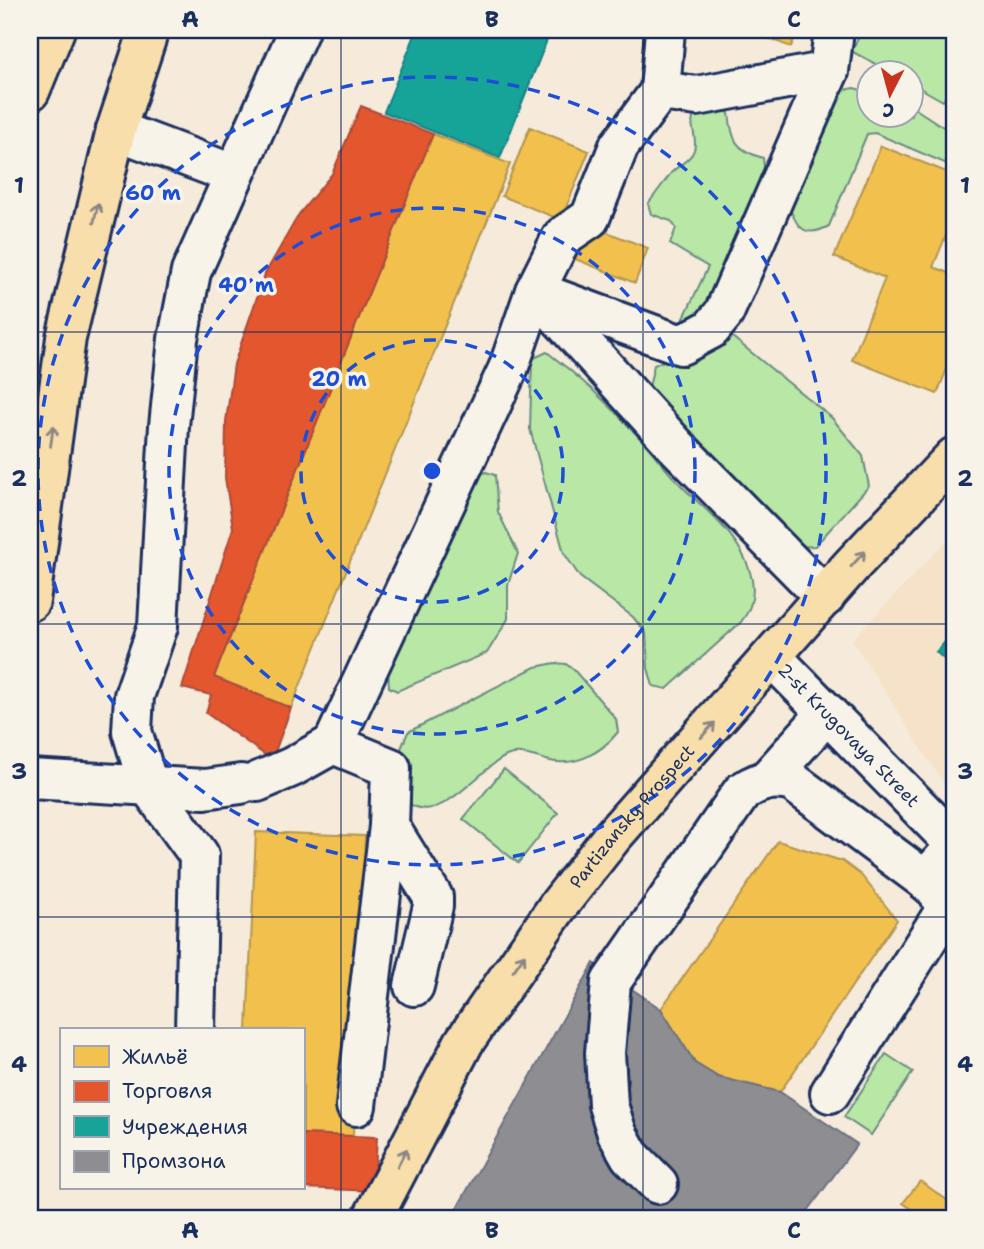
<svg xmlns="http://www.w3.org/2000/svg" width="984" height="1249" font-family="'Shantell Sans',sans-serif">
<rect width="100%" height="100%" fill="#f6ebda"/>
<filter id="ink" filterUnits="userSpaceOnUse"><feTurbulence type="fractalNoise" baseFrequency=".0143" numOctaves="2"/><feDisplacementMap in="SourceGraphic" scale="14" xChannelSelector="R" yChannelSelector="G"/><feConvolveMatrix kernelMatrix="1 2 1 2 8 2 1 2 1" color-interpolation-filters="sRGB"/></filter>
<g filter="url(#ink)">
<!-- built -->
<polygon fill="#f5e2c9" points="954,533 954,800 852,640"/>
<!-- green -->
<g fill="#b9e7a6" stroke="#6a8b82" stroke-width="2">
<polygon points="863,30 926,30 954,45 954,81 943,101 911,83 911,74 892,73 851,51"/>
<path d="M854,88l14,4 1,24h42v-10l43,28v33l-79,-34 -8,1 -38,92c-22,12 -31,4 -39,-17l43,-107 11,-12z"/>
<path d="M716,106l13,7c3,27 6,37 34,45l2,19 -48,132 -37,17 28,-59 -38,-23 6,-16 -5,-7 -20,-7 -3,-10c7,-10 16,-21 23,-31 7,-8 20,-13 23,-23 5,-16 -9,-25 4,-41z"/>
<polygon points="721,336 731,336 832,418 863,456 869,486 815,546 796,547 648,392 654,365"/>
<path d="M547,352c32,24 64,54 91,84 14,14 25,31 39,45 26,28 62,52 73,91 6,19 3,35 -9,50l-74,67 -14,-3 -5,-18 -2,-35 -13,-16 -53,-40 -16,-24 -34,-124 2,-70z"/>
<polygon points="486,472 495,475 498,512 518,553 508,585 508,619 487,653 397,691 389,687 388,668 474,476"/>
<path d="M555,663l11,1 8,6 42,49 2,13c-17,21 -43,36 -72,28 -11,-3 -25,-9 -37,-5 -27,9 -70,75 -101,47l-8,-51 8,-19 127,-65z"/>
<polygon points="504,769 558,813 518,863 463,819"/>
<polygon points="886,1054 913,1072 871,1135 844,1117"/>
</g>
<!-- homes -->
<g fill="#f2c14e" stroke="#b29553" stroke-width="2">
<polygon points="747,30 797,30 791,47"/>
<polygon points="530,127 589,151 561,220 502,196"/>
<polygon points="433,134 510,164 291,708 214,677"/>
<polygon points="881,146 954,175 954,216 933,267 954,275 954,351 937,394 852,360 885,278 834,257"/>
<polygon points="589,225 648,248 635,283 575,259"/>
<polygon points="256,832 365,836 353,1136 303,1134 303,1030 247,1030"/>
<polygon points="778,841 842,861 861,875 897,920 780,1092 718,1077 695,1063 661,1009"/>
<polygon points="573,1040 589,1049 576,1069 561,1060"/>
<polygon points="920,1181 954,1205 954,1219 926,1219 903,1203"/>
</g>
<!-- shops -->
<g fill="#e4572e" stroke="#a84b3c" stroke-width="2">
<polygon points="361,106 433,134 214,677 291,708 272,760 206,713 211,695 182,688 233,528 225,478 226,421 234,364 265,274 299,214 332,174"/>
<polygon points="303,1134 377,1137 374,1191 303,1188"/>
</g>
<!-- public -->
<g fill="#17a398" stroke="#188087" stroke-width="2">
<polygon points="417,30 551,30 500,158 384,112"/>
<polygon points="954,632 954,668 936,652"/>
</g>
<!-- industry -->
<polygon fill="#8d8d92" stroke="#6b7182" stroke-width="2" points="594,963 661,1009 695,1063 718,1077 780,1092 857,1144 802,1219 451,1219"/>
<g fill="none" stroke-linecap="round" stroke-linejoin="round">
<defs>
<g id="minor">
<polyline points="660,91 697,96 829,71 834,30"/>
<polyline points="116,130 233,174"/>
<polyline points="535,291 681,345 711,329 724,313 829,71"/>
<polyline points="539,295 676,446 825,597"/>
<path id="s1" d="M773,658l181,185"/>
<polyline points="333,744 391,768 389,826 356,1106"/>
<polyline points="30,779 205,789 241,784"/>
<polyline points="767,780 827,713"/>
<polyline points="257,782 292,767 333,744 508,369 535,291 562,237 590,218 619,146 660,91 665,30"/>
<polyline points="389,826 433,897 433,906 414,986"/>
<polyline points="195,1030 199,855 148,785 132,731 134,696 158,626 169,426 178,339 191,272 299,30"/>
<polyline points="830,1093 945,911 939,892 925,880"/>
<path d="M658,1184l-28,-28 -13,-23 -9,-28 -3,-52 6,-71 131,-190c16,-11 32,-16 51,-10l132,98 29,-32"/>
</g>
<g id="major">
<path id="s2" d="M372,1219l92,-177 94,-136 54,-69 239,-271 103,-109"/>
</g>
<g id="highway">
<polyline points="30,91 55,30"/>
<polyline points="30,601 66,338 116,130 149,30"/>
</g>
</defs>
<!-- minor casing -->
<use href="#minor" stroke="#1b2f5e" stroke-width="44"/>
<!-- major casing -->
<use href="#major" stroke="#1b2f5e" stroke-width="44"/>
<!-- highway casing -->
<use href="#highway" stroke="#1b2f5e" stroke-width="44"/>
<!-- minor -->
<use href="#minor" stroke="#f7f3e8" stroke-width="38"/>
<!-- major -->
<use href="#major" stroke="#f8deab" stroke-width="38"/>
<!-- highway -->
<use href="#highway" stroke="#f8deab" stroke-width="38"/>
</g>
<!-- one-way arrows -->
<defs><path id="oneway-shaft" d="M-6 0H5M1.5-3L5.5 0L1.5 3" fill="none" stroke-width="1.6" stroke-linecap="round" stroke-linejoin="round" transform="scale(1.75)"/></defs>
<g stroke="#8a8684">
<use href="#oneway-shaft" transform="translate(96 213) rotate(-77)"/>
<use href="#oneway-shaft" transform="translate(52 436) rotate(-82)"/>
<use href="#oneway-shaft" transform="translate(858 559) rotate(-48)"/>
<use href="#oneway-shaft" transform="translate(708 730) rotate(-48)"/>
<use href="#oneway-shaft" transform="translate(519 963) rotate(-55)"/>
<use href="#oneway-shaft" transform="translate(402 1158) rotate(-63)"/>
</g>
</g>
<!-- grid -->
<path fill="none" stroke="#1b2f5e" stroke-width="2" stroke-opacity="0.55" d="M341,30v1189M643,30v1189M30,332h924M30,624h924M30,917h924"/>
<!-- distance rings -->
<g fill="none" stroke="#1d4ed8" stroke-width="3.5" stroke-dasharray="12 9">
<circle cx="432" cy="471" r="131"/>
<circle cx="432" cy="471" r="263"/>
<circle cx="432" cy="471" r="394"/>
</g>
<g text-anchor="middle" dominant-baseline="central" stroke-width="7" stroke-linejoin="round" paint-order="stroke">
<!-- street labels -->
<g font-size="18" fill="#1b2f5e" stroke="#f7f3e8">
<text stroke="none"><textPath href="#s1" startOffset="108">2-st Krugovaya Street</textPath></text>
<text stroke="none"><textPath href="#s2" startOffset="481">Partizansky Prospect</textPath></text>
</g>
</g>
<circle cx="432" cy="471" r="10" fill="#1d4ed8" stroke="#f7f3e8" stroke-width="3.5"/>
<g font-size="21" text-anchor="middle" font-weight="bold" fill="#1d4ed8" stroke="#f7f3e8" stroke-width="7" stroke-linejoin="round" paint-order="stroke">
<text x="153" y="200">60 m</text>
<text x="246" y="292">40 m</text>
<text x="339" y="386">20 m</text>
</g>
<!-- margin -->
<rect width="984" height="1249" fill="none" stroke="#f7f3e8" stroke-width="77"/>
<!-- legend -->
<rect x="60" y="1028" width="245" height="161" fill="#f7f3e8" stroke="#9fa5b1" stroke-width="2"/>
<rect x="74" y="1046" width="35" height="21" fill="#f2c14e" stroke="#9fa5b1" stroke-width="2"/>
<text x="122" y="1064" font-size="21" fill="#1b2f5e">Жильё</text>
<rect x="74" y="1081" width="35" height="21" fill="#e4572e" stroke="#9fa5b1" stroke-width="2"/>
<text x="122" y="1098" font-size="21" fill="#1b2f5e">Торговля</text>
<rect x="74" y="1116" width="35" height="21" fill="#17a398" stroke="#9fa5b1" stroke-width="2"/>
<text x="122" y="1134" font-size="21" fill="#1b2f5e">Учреждения</text>
<rect x="74" y="1151" width="35" height="21" fill="#8d8d92" stroke="#9fa5b1" stroke-width="2"/>
<text x="122" y="1168" font-size="21" fill="#1b2f5e">Промзона</text>
<!-- north arrow -->
<g transform="translate(890 94) rotate(186)"><circle r="33" fill="#f7f3e8" stroke="#9fa5b1" stroke-width="2"/>
<path d="M0-5L12 26L0 18L-12 26Z" fill="#c8321e"/>
<text y="-10" font-size="19" font-weight="bold" text-anchor="middle" fill="#1b2f5e">С</text>
</g>
<rect x="38" y="38" width="908" height="1172" fill="none" stroke="#1b2f5e" stroke-width="2.5"/>
<g font-size="23" text-anchor="middle" font-weight="bold" fill="#1b2f5e">
<text x="190" y="27">A</text>
<text x="492" y="27">B</text>
<text x="794" y="27">C</text>
<text x="19" y="193">1</text>
<text x="965" y="193">1</text>
<text x="19" y="486">2</text>
<text x="965" y="486">2</text>
<text x="19" y="779">3</text>
<text x="965" y="779">3</text>
<text x="19" y="1072">4</text>
<text x="965" y="1072">4</text>
<text x="190" y="1238">A</text>
<text x="492" y="1238">B</text>
<text x="794" y="1238">C</text>
</g>
</svg>
